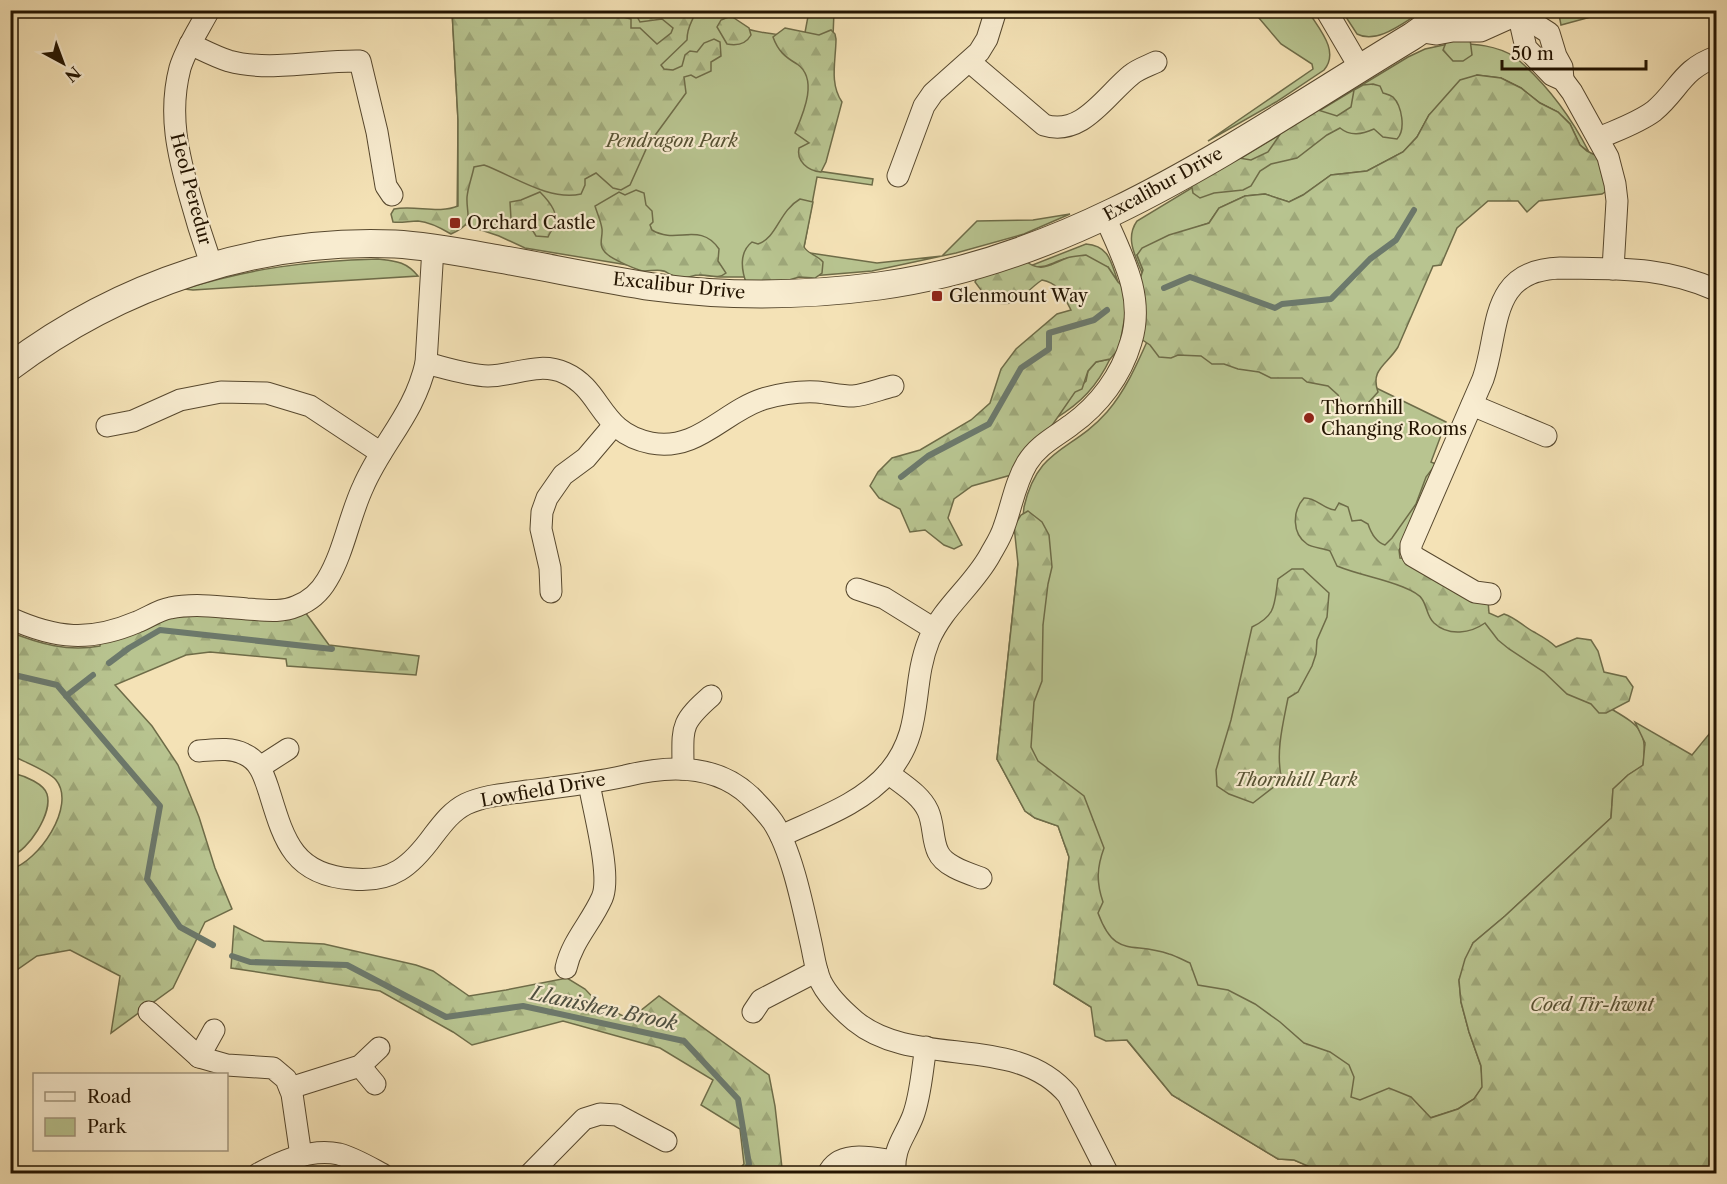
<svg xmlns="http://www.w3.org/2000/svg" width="1727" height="1184" font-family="'Libre Caslon Text',serif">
<defs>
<pattern id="forest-firs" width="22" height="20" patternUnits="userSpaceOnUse" patternTransform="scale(1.5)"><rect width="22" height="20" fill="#b8c490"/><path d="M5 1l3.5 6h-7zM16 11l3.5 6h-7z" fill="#9ea87a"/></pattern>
</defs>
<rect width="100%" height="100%" fill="#f4e2b6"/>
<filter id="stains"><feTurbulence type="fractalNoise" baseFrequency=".00333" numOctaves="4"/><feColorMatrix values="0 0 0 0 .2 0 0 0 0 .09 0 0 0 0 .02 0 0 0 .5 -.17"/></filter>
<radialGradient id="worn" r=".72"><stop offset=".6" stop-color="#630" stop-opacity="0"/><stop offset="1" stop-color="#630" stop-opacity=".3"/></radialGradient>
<!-- green -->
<g fill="#b8c490" stroke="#6e6c48" stroke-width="1.5">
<polygon points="1558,10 1613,10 1613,11 1561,25"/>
<path d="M452,11h266c22,24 55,22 86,27l5,-27h25l-3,78 -13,82 55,8 -1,6 -55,-8 -13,70 -14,3 87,13 65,-7 35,-35 56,-1 37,-6 -46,20 -68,19 -84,18 -73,6h-79l-56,-6 -139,-23 -26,-12 -42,-14 1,-102z"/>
<path d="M1253,11h55c11,18 32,40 16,59l-48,32 -68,39 105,-72 -1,-5 -31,-20z"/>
<path d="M1342,11h81c-18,10 -45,34 -66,23z"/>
<path d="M1453,43c22,1 43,2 62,14 32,27 55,58 74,95l-9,-7 -10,-21 -12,-12 -18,-9 -19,-15 -20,-10 -24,-3 -48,40 -12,22 -14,15 -36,19 -36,4 -28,20 -14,7 -24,-8 -20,2 -26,12 -10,15 -17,6 -55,26 6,15 -1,3c-7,-18 -17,-35 -5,-52l271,-164 17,-8z"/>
<path d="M1086,244c24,2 25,19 32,38l-10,-15c-12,-3 -25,-8 -37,-9 -13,-1 -20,12 -41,8z"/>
<path d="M378,259c17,2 28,2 40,17l-225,14 -9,-1c68,-21 123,-28 194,-30z"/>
<path d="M1150,335l216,48 80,39 -15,40 7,3 -43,93 224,143 -6,9c29,17 34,22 30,56l-15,9 -15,14 -2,29 -106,98 -32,27 -14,37 2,22 8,30 12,34 2,21 -9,12 -16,10 -28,9 -35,56 -69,-1 -32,-13 -16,-1 -106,-64 -52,-63 -29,-25 -37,-23 15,-127 -11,-31 -23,-8 -10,-7 -28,-52 27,-252c14,-61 48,-55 83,-95 19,-22 31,-50 43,-77z"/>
<path d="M1110,359c-13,27 -29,44 -54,59l19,-27 11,-10 2,-10 8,-9z"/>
<path d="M16,774c9,2 28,10 31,20 6,19 -19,57 -36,62v-78z"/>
</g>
<!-- forest -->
<g fill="url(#forest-firs)" stroke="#6e6c48" stroke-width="1.5">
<path d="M452,11h174l-3,6 8,2v9h9l17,16 14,-11 2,-5 -11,-9 -22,3 -6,-11h62c-4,12 -9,15 -9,29l-26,25 3,4 9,1 9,-4 3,-11 5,-4 7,1 7,-9 10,-4 6,3 1,14 -10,6v9l-15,7 -5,-3 -7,2 2,16 -38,52 -18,40 -9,5 -8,-2 -17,-15 -11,6v6l-4,9c-33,7 -67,-18 -97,-29l-10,2c-2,10 -6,20 -7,30 -1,20 9,26 -16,37 -10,-6 -21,-12 -33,-13 -9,0 -16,2 -25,1l-2,-8 3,-5c21,-4 45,5 64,-3v-86z"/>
<path d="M731,16l18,12 2,7c-5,9 -14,11 -24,9l-10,-17 4,-7z"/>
<path d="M785,28l34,7 12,-5 4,4 1,5c0,21 -7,44 6,63l-16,60 -5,10c-13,-1 -25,-11 -22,-24l10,-5 -14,-10c8,-19 24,-54 2,-69 -12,-7 -19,-13 -24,-27z"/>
<polygon points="1449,35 1470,39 1472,55 1463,61 1453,61 1443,50"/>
<path d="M1477,75l24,3 20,10 19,15 18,9 12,12 10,21 7,6 18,9 3,30 -6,4 -63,7 -12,11 -9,-11h-30l-31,27 -16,37 -8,1 -35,81c-11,18 -28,22 -20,45 -13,14 -14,20 -34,14l-6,-11 -10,-9 -21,-4 -5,-4h-31l-12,-6 -21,-3 -14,-5h-12l-11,-8 -23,-1 -7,3 -12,-1 -9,-12 -9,-6 -16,-23 -6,33 -9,10 -14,3 -8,9 -6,18 -7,3 -22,32 -42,51 -39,11 -18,13 -6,19 14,27 -8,4 -10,-4 -19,-15 -15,2 -10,-23 -21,-11 -9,-12 8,-14 14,-14 28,-8 51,-30 19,-17 11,-34 15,-20 41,-35 14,-4c-8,-15 -12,-27 -29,-30 -24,16 -18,28 -52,22l-15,-20 6,-11 42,-12c17,15 26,6 44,-1 6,-2 13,-2 19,-3l22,12 10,15 10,9 10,-6 5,-15 -6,-15 5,-7 27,-13 40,-12 10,-15 26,-12 20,-2 24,8 14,-7 28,-20 36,-4 36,-19 14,-15 12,-22 31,-35z"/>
<path d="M1373,84l7,2 3,7c3,1 7,2 10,4 9,9 13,33 4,42l-14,-2 -9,-8c-12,5 -23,8 -34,-1l-13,7 -30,23 -26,6 -11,7 -9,15 -8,4 -29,3 -14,5 -7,-5 -2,-10 16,-9 11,-3 15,-14 18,3 17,-8 17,-25 30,-18 22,7 14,-9 3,-17 9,-5z"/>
<path d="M636,190l8,3 2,12 6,6 1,11 -3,3 2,5c24,15 48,-9 67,19l-1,12 8,12c-8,7 -17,1 -27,2 -6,0 -11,3 -18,3 -7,-1 -11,-4 -17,-7 -6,-2 -13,0 -19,0 -7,0 -33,-12 -38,-17 -10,-8 -4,-16 -5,-25 -1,-8 -5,-16 -7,-23l24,-14 6,3z"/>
<path d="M540,192c7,7 19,20 15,31 -1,4 -5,9 -7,14l-12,-1 -3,-5 -13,-4 -9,-8 -1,-17 11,-2z"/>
<path d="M800,199l13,3 -9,45c4,7 13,8 19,15l-1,11 -7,5 -16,-1 -10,3 -42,5c-6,-15 -8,-33 5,-43l6,2c19,-6 21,-33 42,-45z"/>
<path d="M1436,464l-29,75 -8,11 1,8 21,1 67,41 1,13 9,4 6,-3c12,4 19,12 30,18 9,5 15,8 22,15l21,-9 14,2 7,11 6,21 22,5 7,10 -4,14 -23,12h-7l-8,-9 -24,-10 -23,-22 -35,-23 -11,-9 -13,-17c-14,10 -36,14 -51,0 -7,-6 -7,-17 -12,-24 -3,-5 -14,-10 -19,-12 -22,-9 -44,-12 -66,-21l-7,-15c-6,-3 -18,-3 -23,-7 -15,-10 -15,-33 -3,-46 12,-1 19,11 31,12l4,-7 9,4 4,14 9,-1 7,4c3,9 8,18 17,21l7,-7 24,-34 10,-27z"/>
<path d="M1028,511l14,11 7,13 3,32 -4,17 -5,41 -1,56 -8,21 -3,45 7,14 46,35 20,52c-7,19 -8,34 -1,54l-5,11c17,46 33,28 71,41 7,2 14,6 21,9l8,22 30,5 27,14 25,18 24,21 26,9 19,13 5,12 -3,20 9,3 29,-12 22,9 20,21 27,-9 16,-10 8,-12 -1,-21 -12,-34 -8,-30 -2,-22 6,-21 8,-16 32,-27 106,-98 2,-29 15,-14 15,-10 2,-22 -10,-21 57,33 18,-22 6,1v439l-390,1 -32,-14 -16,-1 -106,-64 -45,-55 -21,1 -11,-5 -4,-29 -37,-23 15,-127 -11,-31 -23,-8 -10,-7 -28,-52 21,-195 -4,-38 7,-11z"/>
<path d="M1292,569h11l26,24 -2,24 -10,23 -1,14 -4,12 -14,26 -10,6c-5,26 -12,52 -7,78l-6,10 -22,17 -24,-9 -12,-8 -1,-16 15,-50 21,-93c25,-12 22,-23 26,-48z"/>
<path d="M305,612l24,33 90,11 -3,19 -129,-9 -1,-7 -76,-7 -24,3 -71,30 37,41 26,39 21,52 16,51 17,41 -27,13 -32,66 -62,45 9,-57 -50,-26 -33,6 -26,18v-105c27,-7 66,-63 45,-89 -7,-9 -34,-19 -45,-25l-1,-123c30,12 58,20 90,14v-4l59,-22 15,-3z"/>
<polygon points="234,926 264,941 324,944 416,965 433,971 469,996 506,990 567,978 585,989 599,1004 625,1017 640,1011 659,996 769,1075 775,1106 782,1168 780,1173 735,1173 744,1164 740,1129 701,1105 713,1080 660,1048 563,1021 472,1045 453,1032 380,991 231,968"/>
</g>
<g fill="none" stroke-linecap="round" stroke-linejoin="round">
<!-- stream -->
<g stroke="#6c796c" stroke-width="6">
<polyline points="1164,288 1190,277 1275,308 1282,304 1331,299 1370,259 1396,240 1414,210"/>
<polyline points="901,477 928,456 989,424 1021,368 1049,349 1049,333 1094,320 1107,310"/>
<polyline points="109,663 129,648 160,630 332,649"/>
<polyline points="10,674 57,685 160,806 147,879 180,927 213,945"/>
<polyline points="66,696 93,675"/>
<polyline points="232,956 250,962 347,965 446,1017 523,1006 684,1041 738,1099 749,1164 744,1174"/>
</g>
<defs>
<g id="minor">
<path d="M209,10c-10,19 -23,38 -29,58 -12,46 -2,87 11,132 6,22 13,44 21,66"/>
<polyline points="1326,10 1360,68"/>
<polyline points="1518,13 1526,48 1552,75 1563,80 1572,92 1608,157 1615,184 1617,201 1613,269"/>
<polyline points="1518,13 1549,33 1556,56 1562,67 1563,80"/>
<path d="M190,44c13,6 26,13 39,17 40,11 89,-1 131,0l17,71 9,54 6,9"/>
<path d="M970,62l74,63c38,12 61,-29 87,-50 7,-6 17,-9 25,-13"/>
<path d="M1599,138c18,-8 39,-15 55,-27 25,-21 28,-42 62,-54"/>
<polyline points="898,176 924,106 933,93 979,52 987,39 996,10"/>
<path d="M426,363c20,5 41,12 62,13 26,0 51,-15 77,-3 38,17 34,60 86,70 46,9 72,-31 112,-44 17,-5 35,-8 54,-7 12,1 24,4 36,4 13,-1 27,-7 40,-10"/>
<polyline points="1472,405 1546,436"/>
<polyline points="107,426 133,421 180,400 221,392 267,393 310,406 381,453"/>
<polyline points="857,589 884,598 934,629"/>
<polyline points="551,592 550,568 541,529 542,512 547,498 563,475 586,458 614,425"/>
<path d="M1490,594l-15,-2 -62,-36 -2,-5v-6l72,-166c17,-49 5,-109 77,-111 58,1 102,-2 156,22"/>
<path d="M10,618c46,21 80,24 127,4 11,-4 21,-12 33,-14 24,-5 53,-1 77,1 17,1 34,4 50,-3 13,-5 23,-14 30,-26 17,-28 22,-63 36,-93 20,-46 51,-72 63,-124l7,-115"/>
<path d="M199,751c15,-1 31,-4 45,3 16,7 20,22 25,37 15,49 24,84 83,88 40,4 59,-13 81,-43 10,-13 19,-25 33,-32 19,-9 41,-10 62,-13 32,-4 65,-8 97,-15 43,-11 90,-13 125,20 8,8 16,16 23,26 19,29 30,85 38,121 3,13 4,26 10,39 7,14 21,28 34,39 60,49 161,11 213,74l40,79"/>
<polyline points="260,767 288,749"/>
<path d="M683,769c0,-42 -4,-45 28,-73"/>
<path d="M888,773c14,11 33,22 40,38 6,13 4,29 10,41 6,14 29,21 43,26"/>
<path d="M781,836c36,-17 81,-32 108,-64 36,-43 21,-85 40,-132 14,-33 44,-54 61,-85 5,-9 11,-18 14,-28 8,-22 11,-44 23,-64 11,-18 28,-26 44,-38 28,-20 50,-49 60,-83 14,-45 -8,-84 -26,-125"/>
<path d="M566,968c6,-27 25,-45 36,-70 10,-22 -9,-89 -13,-115"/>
<polyline points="149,1012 199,1057 227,1065 273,1068 286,1079 292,1094 301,1156"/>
<polyline points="753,1012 761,1000 817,971"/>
<polyline points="199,1057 214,1030"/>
<polyline points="360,1066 375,1084"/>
<polyline points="290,1088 360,1066 379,1048"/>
<path d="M258,1174c23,-13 54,-26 81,-20 15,4 30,13 43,20"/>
<polyline points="530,1174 584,1119 600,1114 617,1115 666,1141"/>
<path d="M828,1174c11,-25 45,-16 66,-13"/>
<path d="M895,1174c-2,-27 9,-35 18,-58 8,-21 9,-47 13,-69"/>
</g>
<g id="tertiary">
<polyline points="1423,29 1436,31 1452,28 1480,28 1520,10"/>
<path d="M10,367c110,-83 247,-129 385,-123 35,2 70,9 104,15 52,9 103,20 155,28 75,10 150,9 225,-1 201,-27 363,-147 532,-249 14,-9 23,-18 38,-27"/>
</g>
</defs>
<!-- minor casing -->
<use href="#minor" stroke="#57482e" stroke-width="23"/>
<!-- tertiary casing -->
<use href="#tertiary" stroke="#57482e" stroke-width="29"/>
<!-- minor -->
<use href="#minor" stroke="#f8ecd0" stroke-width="21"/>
<!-- tertiary -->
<use href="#tertiary" stroke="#f8ecd0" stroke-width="27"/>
</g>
<!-- markers -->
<g fill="#8f2418" stroke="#f8ecd0" stroke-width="2">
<rect x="449" y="217" width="12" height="12" rx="3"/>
<rect x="931" y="290" width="12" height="12" rx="3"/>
<circle cx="1309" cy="418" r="6"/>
</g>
<g text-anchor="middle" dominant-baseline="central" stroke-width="4.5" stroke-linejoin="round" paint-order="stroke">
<!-- park labels -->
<g font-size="18" font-style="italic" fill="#575233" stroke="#f8ecd0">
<text x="672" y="141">Pendragon Park</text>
<text x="1296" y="780">Thornhill Park</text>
<text x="1592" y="1005">Coed Tir-hwnt</text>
</g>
<!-- street labels -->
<g font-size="18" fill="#231401" stroke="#f8ecd0">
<text transform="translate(1163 184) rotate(-29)">Excalibur Drive</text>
<text transform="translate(191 189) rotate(75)">Heol Peredur</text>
<text transform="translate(679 286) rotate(6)">Excalibur Drive</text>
<text transform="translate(543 790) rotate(-10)">Lowfield Drive</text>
</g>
<!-- poi labels -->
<g font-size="18" fill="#231401" stroke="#f8ecd0" text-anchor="start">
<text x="467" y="223">Orchard Castle</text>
<text x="949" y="296">Glenmount Way</text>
<text x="1321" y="408">Thornhill<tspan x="1321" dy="21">Changing Rooms</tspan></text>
</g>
<!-- water labels -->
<g font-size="20" font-style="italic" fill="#4d4f40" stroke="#f8ecd0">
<text transform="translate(604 1008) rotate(12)">Llanishen Brook</text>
</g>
</g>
<!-- margin -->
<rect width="1727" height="1184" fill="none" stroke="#f4e2b6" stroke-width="36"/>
<rect x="12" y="12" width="1703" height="1160" fill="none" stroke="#231401" stroke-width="3"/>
<rect x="18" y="18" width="1691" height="1148" fill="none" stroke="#231401" stroke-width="1.5"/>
<!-- legend -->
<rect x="33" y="1073" width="195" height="78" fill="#f8ecd0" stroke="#a3967d" stroke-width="1.5"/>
<rect x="45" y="1092" width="30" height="9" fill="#f8ecd0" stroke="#a3967d" stroke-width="1.5"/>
<text x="87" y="1103" font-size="18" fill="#231401">Road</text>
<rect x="45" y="1118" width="30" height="18" fill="#b8c490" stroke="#a3967d" stroke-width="1.5"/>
<text x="87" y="1133" font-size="18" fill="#231401">Park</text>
<!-- north arrow -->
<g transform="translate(63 63) rotate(139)" stroke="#f8ecd0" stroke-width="4.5" paint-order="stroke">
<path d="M0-4.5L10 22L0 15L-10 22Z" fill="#231401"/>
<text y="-9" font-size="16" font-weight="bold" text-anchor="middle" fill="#231401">N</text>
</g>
<!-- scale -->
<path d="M1502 60v9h144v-9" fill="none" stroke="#231401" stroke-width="3"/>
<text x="1511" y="60" font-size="18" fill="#231401" stroke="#f8ecd0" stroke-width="4.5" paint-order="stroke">50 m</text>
<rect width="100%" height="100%" filter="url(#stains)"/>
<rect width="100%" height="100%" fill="url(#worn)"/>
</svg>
